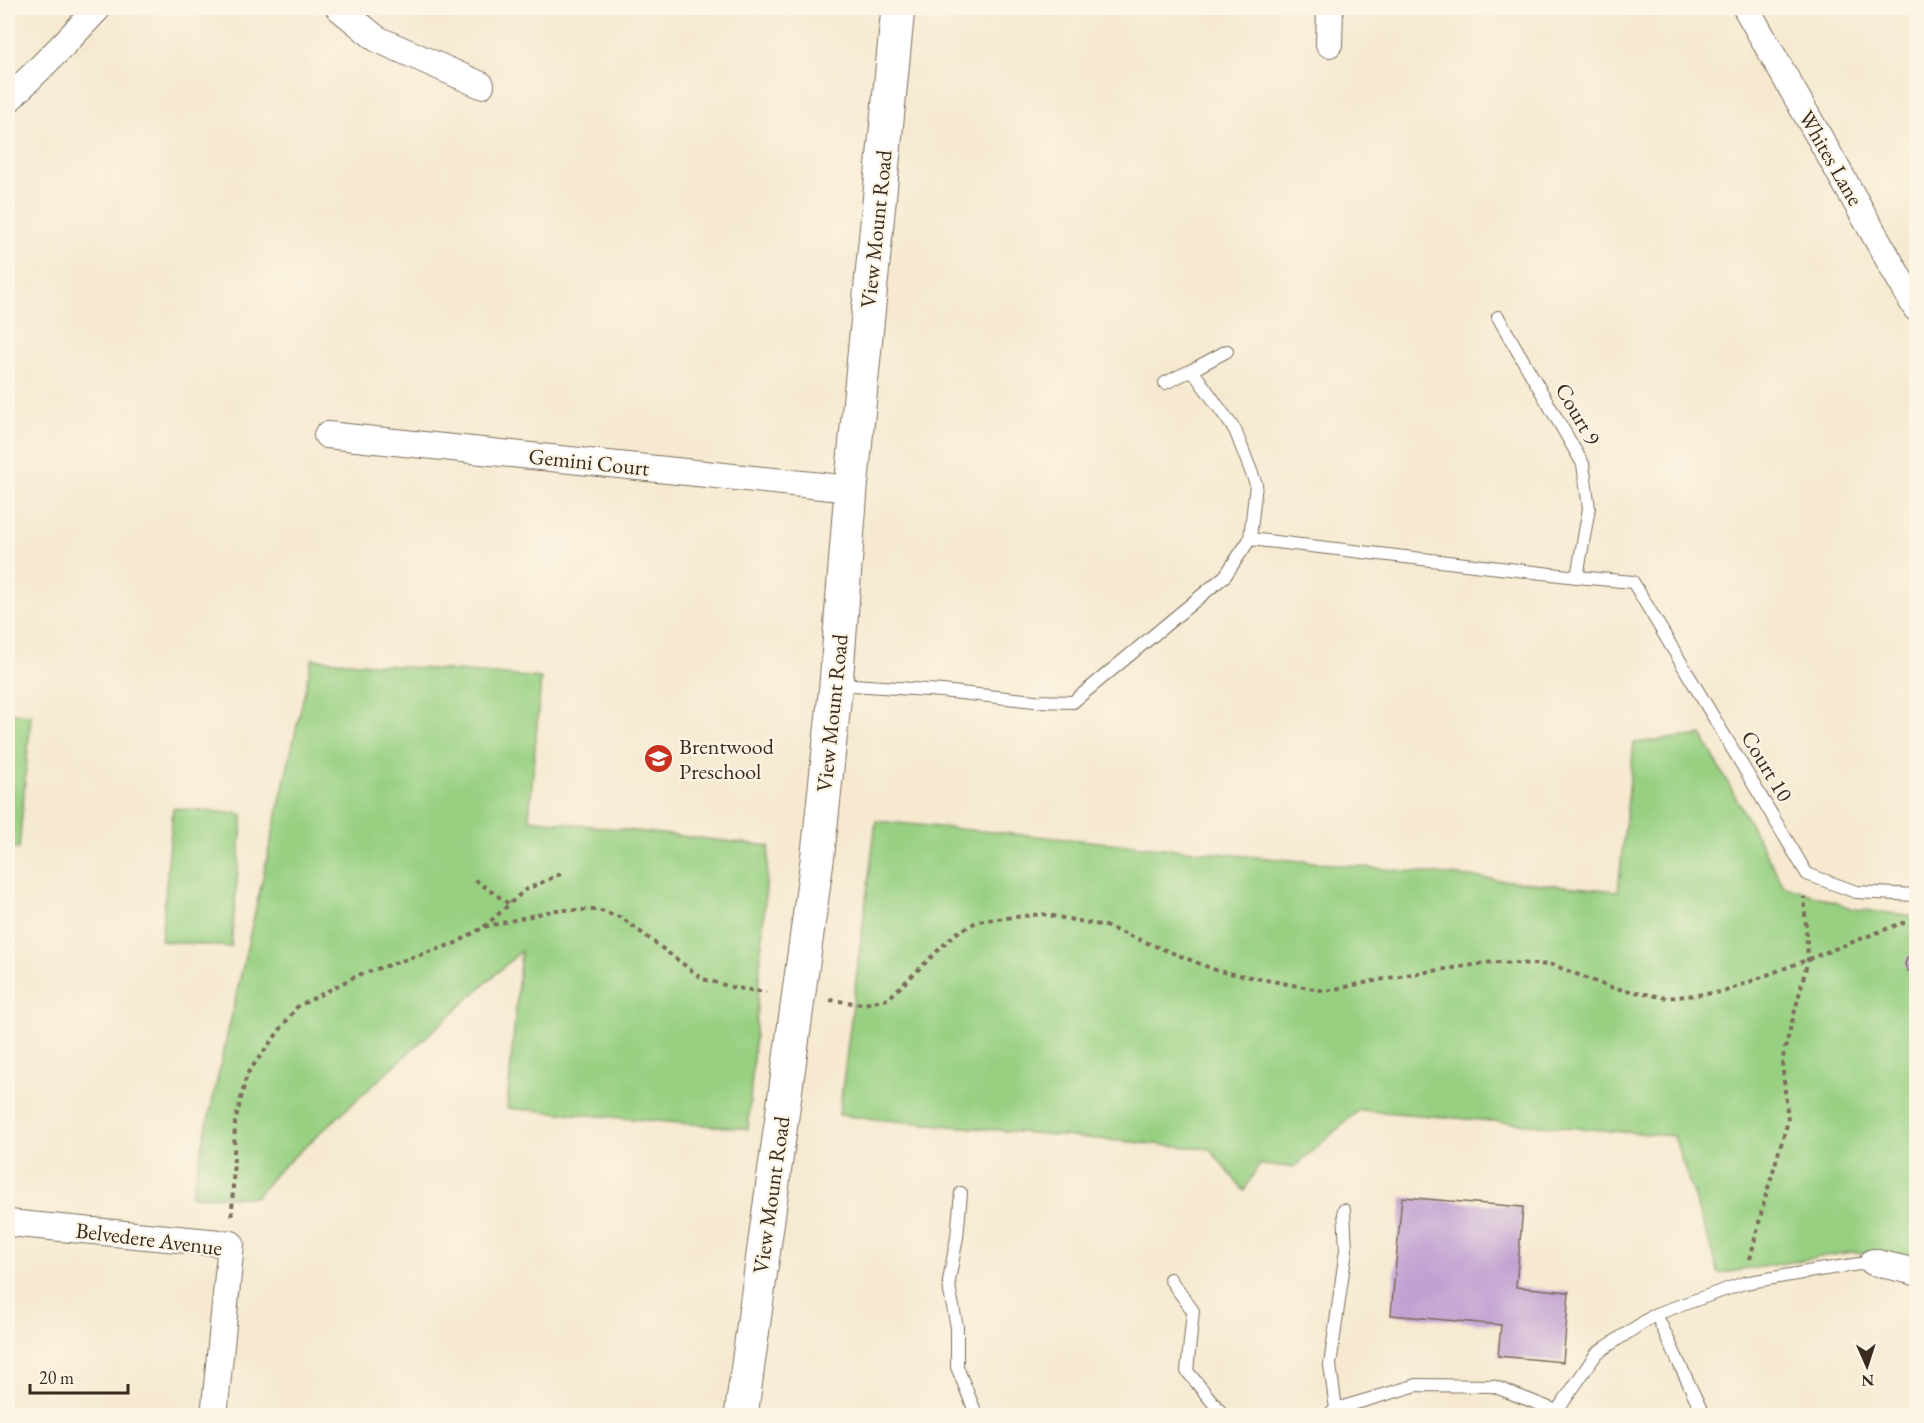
<svg xmlns="http://www.w3.org/2000/svg" width="1924" height="1423" font-family="'EB Garamond',serif">
<rect width="100%" height="100%" fill="#fcf5e5"/>
<filter id="ink" filterUnits="userSpaceOnUse"><feTurbulence type="fractalNoise" baseFrequency=".0167" numOctaves="2"/><feDisplacementMap in="SourceGraphic" scale="12" xChannelSelector="R" yChannelSelector="G"/><feConvolveMatrix kernelMatrix="1 2 1 2 8 2 1 2 1" color-interpolation-filters="sRGB"/></filter>
<filter id="wash" filterUnits="userSpaceOnUse"><feTurbulence type="fractalNoise" baseFrequency=".008" numOctaves="4" result="noise"/><feDisplacementMap in="SourceGraphic" scale="24" xChannelSelector="R" yChannelSelector="G"/><feGaussianBlur stdDeviation="1.35" result="paint"/><feColorMatrix in="noise" values="0 0 0 0 0 0 0 0 0 0 0 0 0 0 0 0 0 1.4 0 .05"/><feComposite in="paint" operator="in"/></filter>
<g filter="url(#wash)">
<rect width="100%" height="100%" fill="#f6e9d0"/>
<!-- green -->
<g fill="#98d082" stroke="#6a7d50" stroke-width="1.5">
<polygon points="312,659 541,678 529,819 769,846 748,1129 507,1108 521,951 276,1173 256,1197 191,1196"/>
<polygon points="8,713 31,715 19,849 8,848"/>
<polygon points="1702,735 1783,885 1854,909 1916,916 1916,1264 1851,1252 1719,1274 1674,1136 1359,1110 1294,1167 1259,1165 1244,1191 1210,1149 874,1119 839,1115 876,821 1618,891 1634,743"/>
<polygon points="173,808 243,814 231,947 161,941"/>
</g>
<g id="blocks">
<!-- building -->
<g fill="#c1a1d2">
<polygon points="1913,953 1916,953 1916,974 1908,971 1905,964 1907,958"/>
<polygon points="1402,1197 1523,1207 1516,1287 1569,1292 1563,1362 1498,1356 1501,1325 1391,1315"/>
</g>
</g>
</g>
<g filter="url(#ink)">
<use href="#blocks" fill-opacity="0" stroke="#7c6d5c" stroke-width="1.5"/>
<g fill="none" stroke-linecap="round" stroke-linejoin="round">
<defs>
<g id="lane">
<polyline points="1498,317 1583,464 1589,508 1577,577"/>
<polyline points="1227,351 1192,370 1235,430 1256,484 1250,539"/>
<polyline points="1165,383 1192,370"/>
<polyline points="838,684 942,691 1034,701 1073,702 1225,576 1250,539 1577,577 1633,582 1807,874 1856,892 1916,895"/>
<polyline points="961,1193 957,1237 949,1281 950,1292 957,1327 957,1367 977,1416"/>
<polyline points="1170,1279 1193,1311 1187,1371 1224,1416"/>
<polyline points="1656,1314 1704,1416"/>
<polyline points="1336,1409 1330,1365 1346,1250 1344,1210"/>
<polyline points="1328,1416 1336,1409 1417,1385 1493,1386 1557,1411"/>
<polyline points="1557,1416 1557,1411 1597,1353 1656,1314 1744,1283 1819,1270 1873,1262"/>
</g>
<g id="street">
<polyline points="339,8 377,39 481,85"/>
<polyline points="1746,8 1916,308"/>
<polyline points="1329,44 1330,8"/>
<polyline points="8,100 62,46 98,8"/>
<polyline points="327,435 851,489"/>
<polyline points="8,1223 231,1244 214,1416"/>
<polyline points="1873,1262 1916,1272"/>
</g>
<polyline id="secondary" points="741,1416 818,853 836,684 851,489 898,8"/>
</defs>
<!-- lane casing -->
<use href="#lane" stroke="#7c6d5c" stroke-width="14"/>
<!-- street casing -->
<use href="#street" stroke="#7c6d5c" stroke-width="28"/>
<!-- secondary casing -->
<use href="#secondary" stroke="#7c6d5c" stroke-width="35"/>
<!-- path -->
<g stroke="#7c6d5c" stroke-width="4" stroke-dasharray="4.5 4.5" stroke-linecap="butt">
<polyline points="475,880 509,904"/>
<polyline points="484,927 525,890 565,872"/>
<polyline points="830,1000 863,1004 888,999 955,934 978,921 1042,914 1105,926 1218,971 1325,991 1399,976 1493,962 1553,965 1609,987 1667,998 1723,992 1902,923 1916,924"/>
<polyline points="232,1216 235,1123 247,1074 297,1007 358,975 456,943 484,927 556,910 598,910 622,918 703,979 735,988 766,992"/>
<polyline points="1750,1259 1765,1198 1788,1121 1782,1061 1808,960 1804,897"/>
</g>
<!-- lane -->
<use href="#lane" stroke="#fff" stroke-width="12"/>
<!-- street -->
<use href="#street" stroke="#fff" stroke-width="26"/>
<!-- secondary -->
<use href="#secondary" stroke="#fff" stroke-width="33"/>
</g>
</g>
<!-- icons -->
<defs>
<symbol id="school-disc" viewBox="-11 -11 22 22"><circle r="9.5" fill="#c8321e" stroke="#fcf5e5"/><path d="M0-5L7-2L0 1L-7-2ZM-4 1L0 2.5L4 1V4Q0 6-4 4Z" fill="#fff"/></symbol>
</defs>
<g fill-rule="evenodd">
<use href="#school-disc" x="642" y="742" width="33" height="33"/>
</g>
<g text-anchor="middle" dominant-baseline="central" stroke-width="4.5" stroke-linejoin="round" paint-order="stroke">
<!-- street labels -->
<g font-size="22" fill="#3b2a1e" stroke="#fcf5e5">
<text transform="translate(1831 158) rotate(60)">Whites Lane</text>
<text transform="translate(876 229) rotate(-84)">View Mount Road</text>
<text transform="translate(1578 414) rotate(60)">Court 9</text>
<text transform="translate(589 462) rotate(6)">Gemini Court</text>
<text transform="translate(832 713) rotate(-84)">View Mount Road</text>
<text transform="translate(1767 766) rotate(59)">Court 10</text>
<text transform="translate(771 1195) rotate(-82)">View Mount Road</text>
<text transform="translate(149 1239) rotate(7)">Belvedere Avenue</text>
</g>
<!-- poi labels -->
<g font-size="22" fill="#3b2a1e" stroke="#fcf5e5" text-anchor="start">
<text x="679" y="746">Brentwood<tspan x="679" dy="25">Preschool</tspan></text>
</g>
</g>
<!-- margin -->
<rect width="1924" height="1423" fill="none" stroke="#fcf5e5" stroke-width="30"/>
<!-- north arrow -->
<g transform="translate(1867 1366) rotate(177)" stroke="#fcf5e5" stroke-width="4.5" paint-order="stroke">
<path d="M0-4.5L10 22L0 15L-10 22Z" fill="#3b2a1e"/>
<text y="-9" font-size="16" font-weight="bold" text-anchor="middle" fill="#3b2a1e">N</text>
</g>
<!-- scale -->
<path d="M30 1384v9h98v-9" fill="none" stroke="#3b2a1e" stroke-width="3"/>
<text x="39" y="1384" font-size="18" fill="#3b2a1e" stroke="#fcf5e5" stroke-width="4.5" paint-order="stroke">20 m</text>
</svg>
